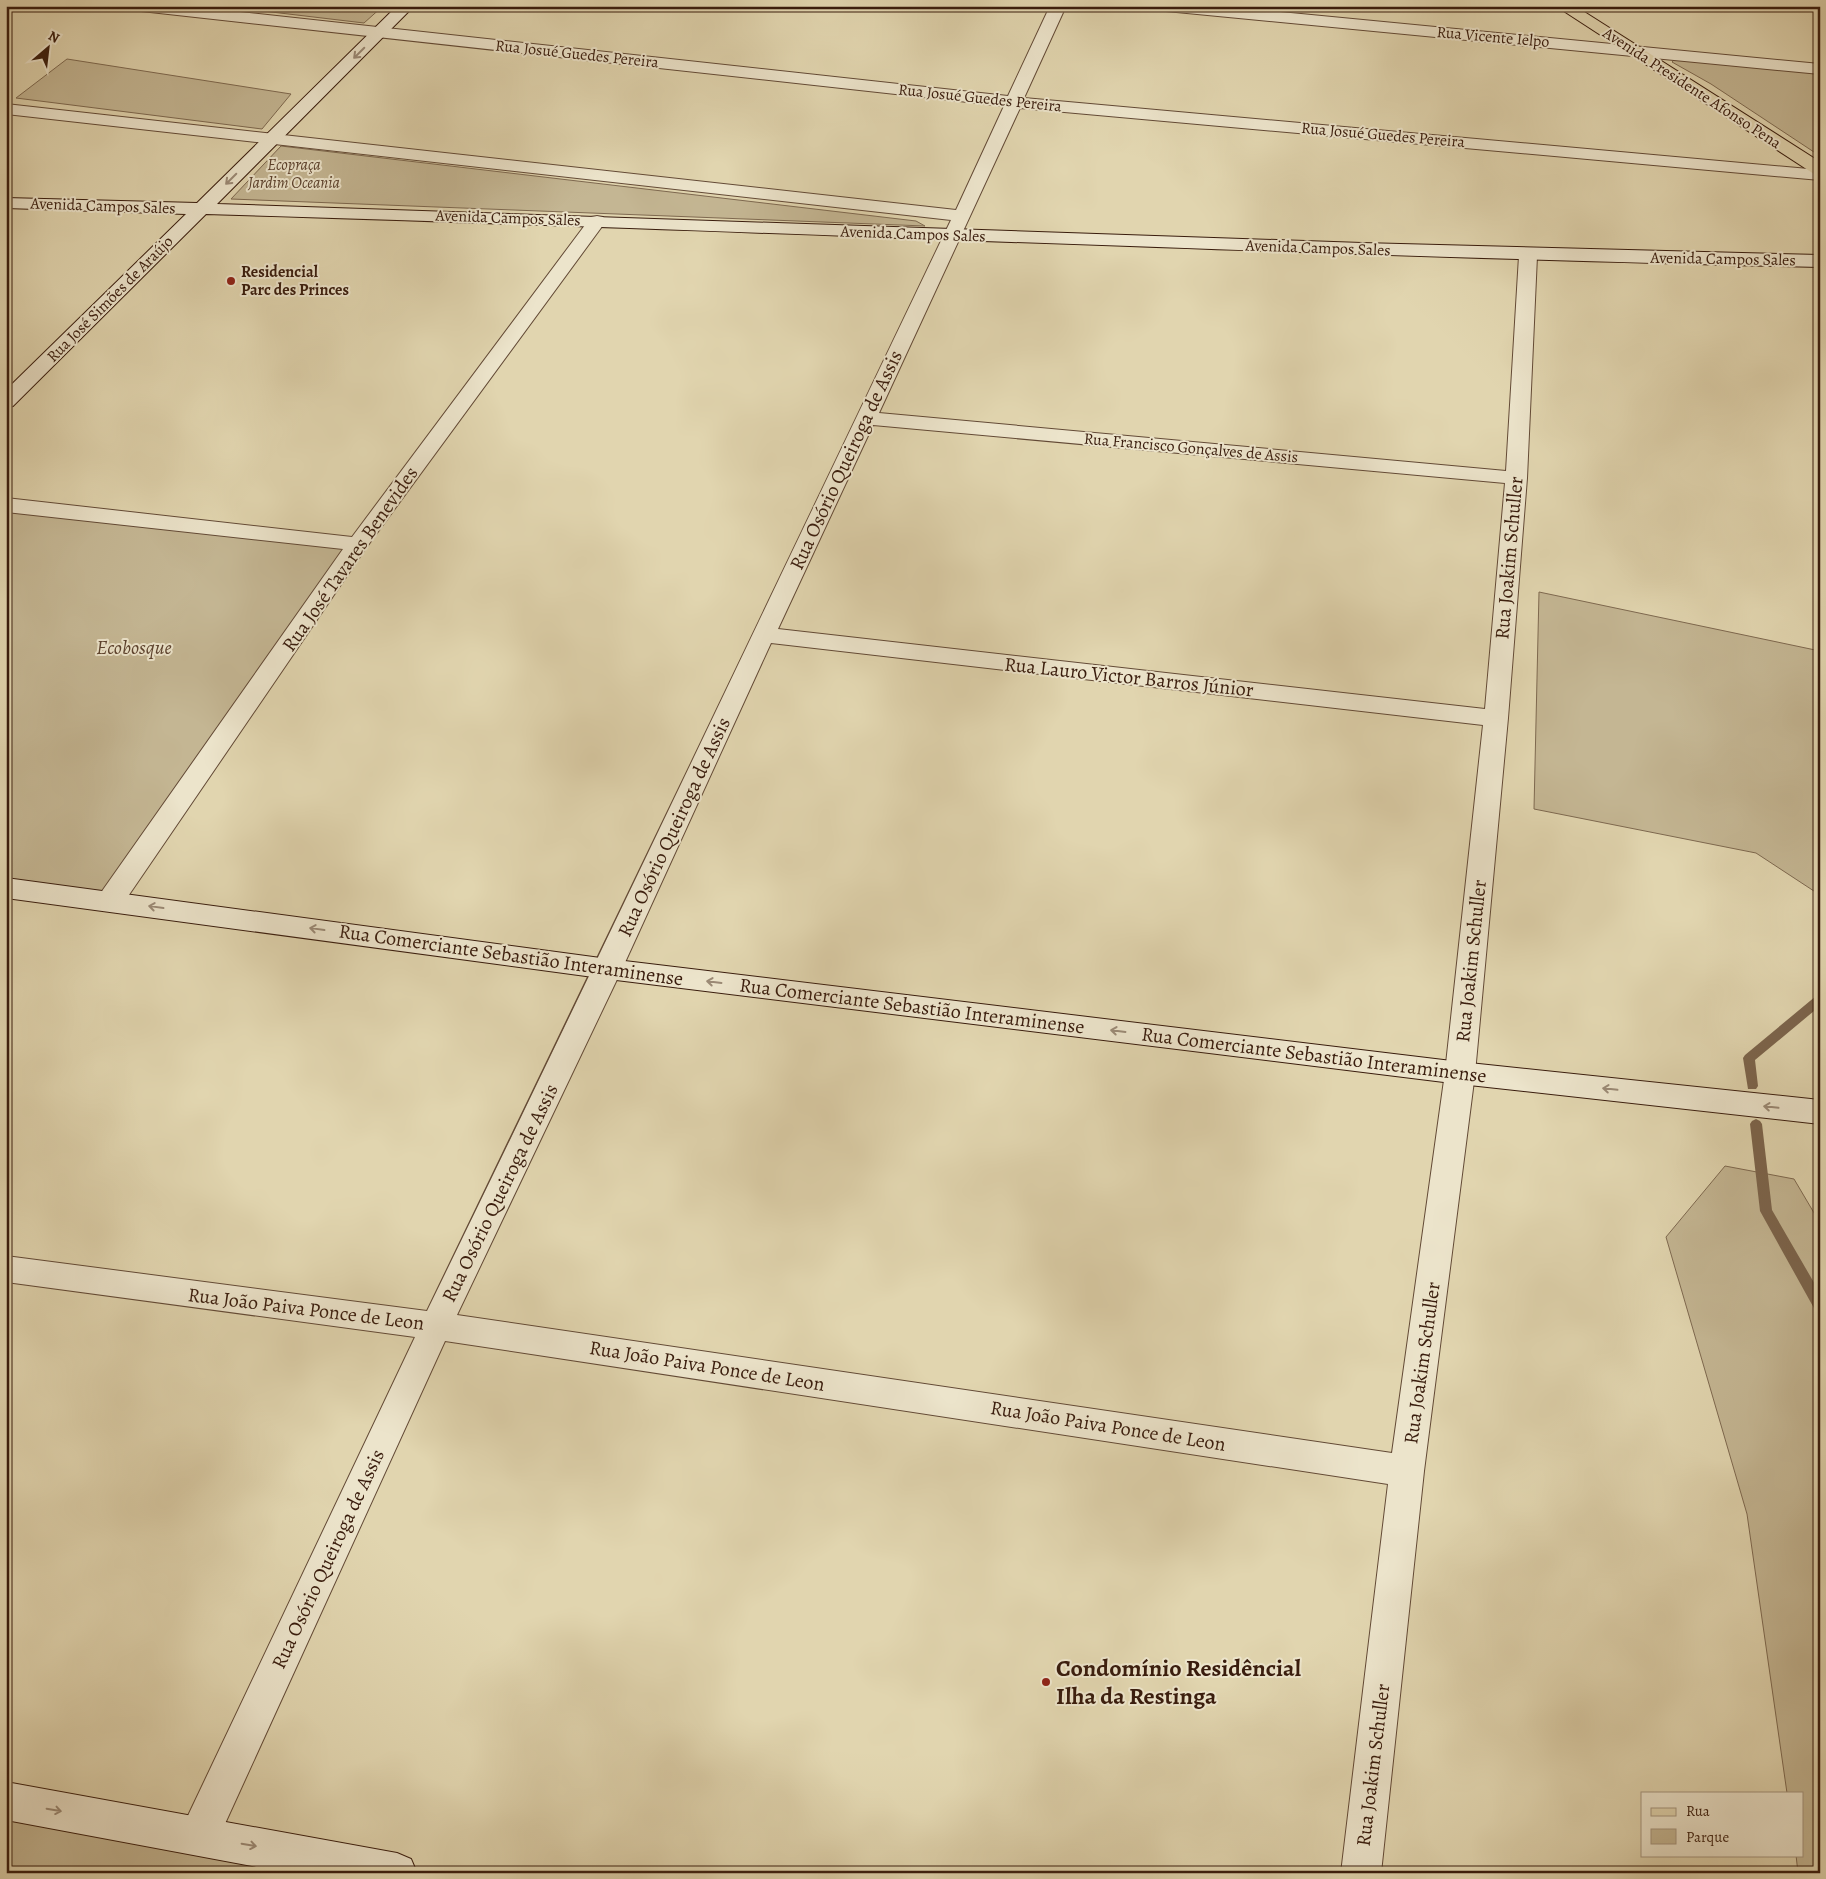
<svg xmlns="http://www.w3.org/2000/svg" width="1826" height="1879" font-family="Alegreya,serif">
<rect width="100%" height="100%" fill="#e1d5af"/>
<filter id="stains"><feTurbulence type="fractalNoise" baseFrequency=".004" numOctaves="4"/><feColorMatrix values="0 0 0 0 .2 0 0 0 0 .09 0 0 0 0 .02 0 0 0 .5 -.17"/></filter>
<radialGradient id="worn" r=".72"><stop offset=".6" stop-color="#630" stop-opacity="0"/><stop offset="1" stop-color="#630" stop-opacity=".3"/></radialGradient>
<!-- green -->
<g fill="#c4b693" stroke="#7e6950">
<polygon points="221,6 383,6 364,23"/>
<polygon points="1677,57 1820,73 1820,156 1711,84 1672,62"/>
<polygon points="67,59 291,94 262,129 16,98"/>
<polygon points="281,146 916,221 925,226 231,199"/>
<polygon points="6,505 358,544 110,901 6,888"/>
<polygon points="1539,592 1820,651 1820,895 1756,853 1534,809"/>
<polygon points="1725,1166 1794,1179 1820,1223 1820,1873 1798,1873 1796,1855 1802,1855 1802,1793 1787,1793 1747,1514 1666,1237"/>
<polygon points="6,1809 329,1873 6,1873"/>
</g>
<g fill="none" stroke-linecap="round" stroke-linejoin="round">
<!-- stream -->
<g fill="#7c654d" fill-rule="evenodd">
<polygon points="1820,995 1820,1006 1755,1060 1758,1086 1756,1089 1748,1089 1743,1058 1745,1055 1816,996"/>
<polygon points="1756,1119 1760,1121 1762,1124 1772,1210 1820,1293 1820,1312 1815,1310 1760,1211 1750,1124 1752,1121"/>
</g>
<defs>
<g id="street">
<path d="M133,6h53l822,90 42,-90h16l-42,92 796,72v10l-800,-72 -141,305 627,58 13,-215 2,-4 7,-2 7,2 2,4 -10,222 -19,240 -33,355 -51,398 -43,402h-40l47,-389 -943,-143 -232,509 -14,5 -14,-5 -5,-14 5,-14 230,-485 -409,-55v-26l421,55c177,-363 349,-727 524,-1091l-945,-106v-10l950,106 48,-104 -863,-95 -5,-2zM873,425l632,58 -20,226 -707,-80zM771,643l712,82 -38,348 -53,380 -935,-138 165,-346z"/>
<polygon points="1158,6 1217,6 1820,64 1820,74 1166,11 1161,9"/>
<polygon points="597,216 603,217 606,221 366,548 120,908 110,911 100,908 96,901 100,894 343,549 6,512 6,498 352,537 591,217"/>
</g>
<g id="secondary">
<path d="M397,6h17l-197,198 1145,39 458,12v12c-538,-12 -1076,-37 -1614,-53l-193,192 -7,2v-18l180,-176 -180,-6v-10l191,5z"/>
<polygon points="6,878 608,959 1460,1062 1820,1100 1820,1124 1460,1084 608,979 6,898"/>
<polygon points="6,1782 397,1853 411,1859 417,1873 289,1873 6,1820"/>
</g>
<polygon id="primary" points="1556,6 1575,6 1820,162 1820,175 1814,174"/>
</defs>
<!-- street casing -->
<use href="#street" stroke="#634a36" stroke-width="2"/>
<!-- secondary casing -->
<use href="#secondary" stroke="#391c0d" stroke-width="2"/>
<!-- primary casing -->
<use href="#primary" stroke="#391c0d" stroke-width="2"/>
<!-- street -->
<use href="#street" fill="#ece4cb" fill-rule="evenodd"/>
<!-- secondary -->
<use href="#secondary" fill="#ece4cb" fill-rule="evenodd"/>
<!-- primary -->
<use href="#primary" fill="#e1d5af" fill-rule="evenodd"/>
</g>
<!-- one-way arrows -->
<defs><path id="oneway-shaft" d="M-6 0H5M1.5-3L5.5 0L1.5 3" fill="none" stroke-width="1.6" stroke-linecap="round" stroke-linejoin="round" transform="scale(1.25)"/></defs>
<g stroke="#9b8a76">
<use href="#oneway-shaft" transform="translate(359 53) rotate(135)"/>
<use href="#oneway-shaft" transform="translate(231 179) rotate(135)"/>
<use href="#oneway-shaft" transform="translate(156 907) rotate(-172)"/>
<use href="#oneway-shaft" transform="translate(317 929) rotate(-172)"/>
<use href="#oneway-shaft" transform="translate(714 982) rotate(-173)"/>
<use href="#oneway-shaft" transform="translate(1118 1031) rotate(-173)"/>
<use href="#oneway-shaft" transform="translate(1610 1089) rotate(-174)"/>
<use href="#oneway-shaft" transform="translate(1771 1107) rotate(-174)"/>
<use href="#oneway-shaft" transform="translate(54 1810) rotate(10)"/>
<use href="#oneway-shaft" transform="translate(249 1845) rotate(10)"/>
</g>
<!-- markers -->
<g fill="#8f2418" stroke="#ece4cb" stroke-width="2">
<circle cx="231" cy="281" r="5"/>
<circle cx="1046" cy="1682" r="5"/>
</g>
<g text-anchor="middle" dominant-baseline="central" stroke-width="4" stroke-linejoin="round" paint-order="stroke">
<!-- far-street labels -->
<g font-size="16" fill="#391c0d" stroke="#ece4cb">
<text transform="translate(1493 37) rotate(5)">Rua Vicente Ielpo</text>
<text transform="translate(577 54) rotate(6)">Rua Josué Guedes Pereira</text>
<text transform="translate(1692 88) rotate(33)">Avenida Presidente Afonso Pena</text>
<text transform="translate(980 98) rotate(6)">Rua Josué Guedes Pereira</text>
<text transform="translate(1383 135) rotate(5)">Rua Josué Guedes Pereira</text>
<text transform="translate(103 206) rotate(2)">Avenida Campos Sales</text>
<text transform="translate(508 218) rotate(2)">Avenida Campos Sales</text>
<text transform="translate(913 234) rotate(2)">Avenida Campos Sales</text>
<text transform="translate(1318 248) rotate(2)">Avenida Campos Sales</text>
<text transform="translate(1723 259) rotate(1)">Avenida Campos Sales</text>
<text transform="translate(110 299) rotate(-45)">Rua José Simões de Araújo</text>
<text transform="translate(1191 448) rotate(5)">Rua Francisco Gonçalves de Assis</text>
</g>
<!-- far-park labels -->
<g font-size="16" font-style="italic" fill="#5c422e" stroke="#ece4cb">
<text x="294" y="165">Ecopraça<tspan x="294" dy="18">Jardim Oceania</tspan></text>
</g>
<!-- far-poi labels -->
<g font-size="16" font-weight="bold" fill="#391c0d" stroke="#ece4cb" text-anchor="start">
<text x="241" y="272">Residencial<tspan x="241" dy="18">Parc des Princes</tspan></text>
</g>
<!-- street labels -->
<g font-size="20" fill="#391c0d" stroke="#ece4cb">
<text transform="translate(846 460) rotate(-65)">Rua Osório Queiroga de Assis</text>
<text transform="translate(1509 558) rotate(-85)">Rua Joakim Schuller</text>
<text transform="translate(350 559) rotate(-55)">Rua José Tavares Benevides</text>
<text transform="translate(1129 677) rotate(6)">Rua Lauro Victor Barros Júnior</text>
<text transform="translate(674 827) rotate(-65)">Rua Osório Queiroga de Assis</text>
<text transform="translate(511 955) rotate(8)">Rua Comerciante Sebastião Interaminense</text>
<text transform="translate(1471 961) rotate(-84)">Rua Joakim Schuller</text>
<text transform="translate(912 1006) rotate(7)">Rua Comerciante Sebastião Interaminense</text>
<text transform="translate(1314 1055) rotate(7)">Rua Comerciante Sebastião Interaminense</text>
<text transform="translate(500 1193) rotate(-64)">Rua Osório Queiroga de Assis</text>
<text transform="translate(306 1309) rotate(7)">Rua João Paiva Ponce de Leon</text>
<text transform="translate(1422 1363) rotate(-82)">Rua Joakim Schuller</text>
<text transform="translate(707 1366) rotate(9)">Rua João Paiva Ponce de Leon</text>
<text transform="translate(1108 1426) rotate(9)">Rua João Paiva Ponce de Leon</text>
<text transform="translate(328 1559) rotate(-65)">Rua Osório Queiroga de Assis</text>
<text transform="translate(1373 1765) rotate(-83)">Rua Joakim Schuller</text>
</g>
<!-- park labels -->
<g font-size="20" font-style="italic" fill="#5c422e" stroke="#ece4cb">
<text x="134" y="647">Ecobosque</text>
</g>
<!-- near-poi labels -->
<g font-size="24" font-weight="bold" fill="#391c0d" stroke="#ece4cb" text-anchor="start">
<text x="1056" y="1668">Condomínio Residêncial<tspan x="1056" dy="28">Ilha da Restinga</tspan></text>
</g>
</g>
<!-- margin -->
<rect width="1826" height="1879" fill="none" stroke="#e1d5af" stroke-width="25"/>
<rect x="8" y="8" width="1811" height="1864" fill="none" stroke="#391c0d" stroke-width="2.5"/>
<rect x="12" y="12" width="1801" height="1854" fill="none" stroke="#391c0d"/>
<!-- legend -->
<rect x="1641" y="1792" width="162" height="65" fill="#ece4cb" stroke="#a4947f"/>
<rect x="1651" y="1808" width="25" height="8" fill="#e1d5af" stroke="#a4947f"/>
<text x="1686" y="1816" font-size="15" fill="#391c0d">Rua</text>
<rect x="1651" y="1829" width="25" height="15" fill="#c4b693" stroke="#a4947f"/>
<text x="1686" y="1842" font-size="15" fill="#391c0d">Parque</text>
<!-- north arrow -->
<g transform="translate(48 48) rotate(28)" stroke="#ece4cb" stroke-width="4" paint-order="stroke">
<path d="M0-4L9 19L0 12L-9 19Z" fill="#391c0d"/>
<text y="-8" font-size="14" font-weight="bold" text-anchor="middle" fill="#391c0d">N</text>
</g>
<rect width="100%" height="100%" filter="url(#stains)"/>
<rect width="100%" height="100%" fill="url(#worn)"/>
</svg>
